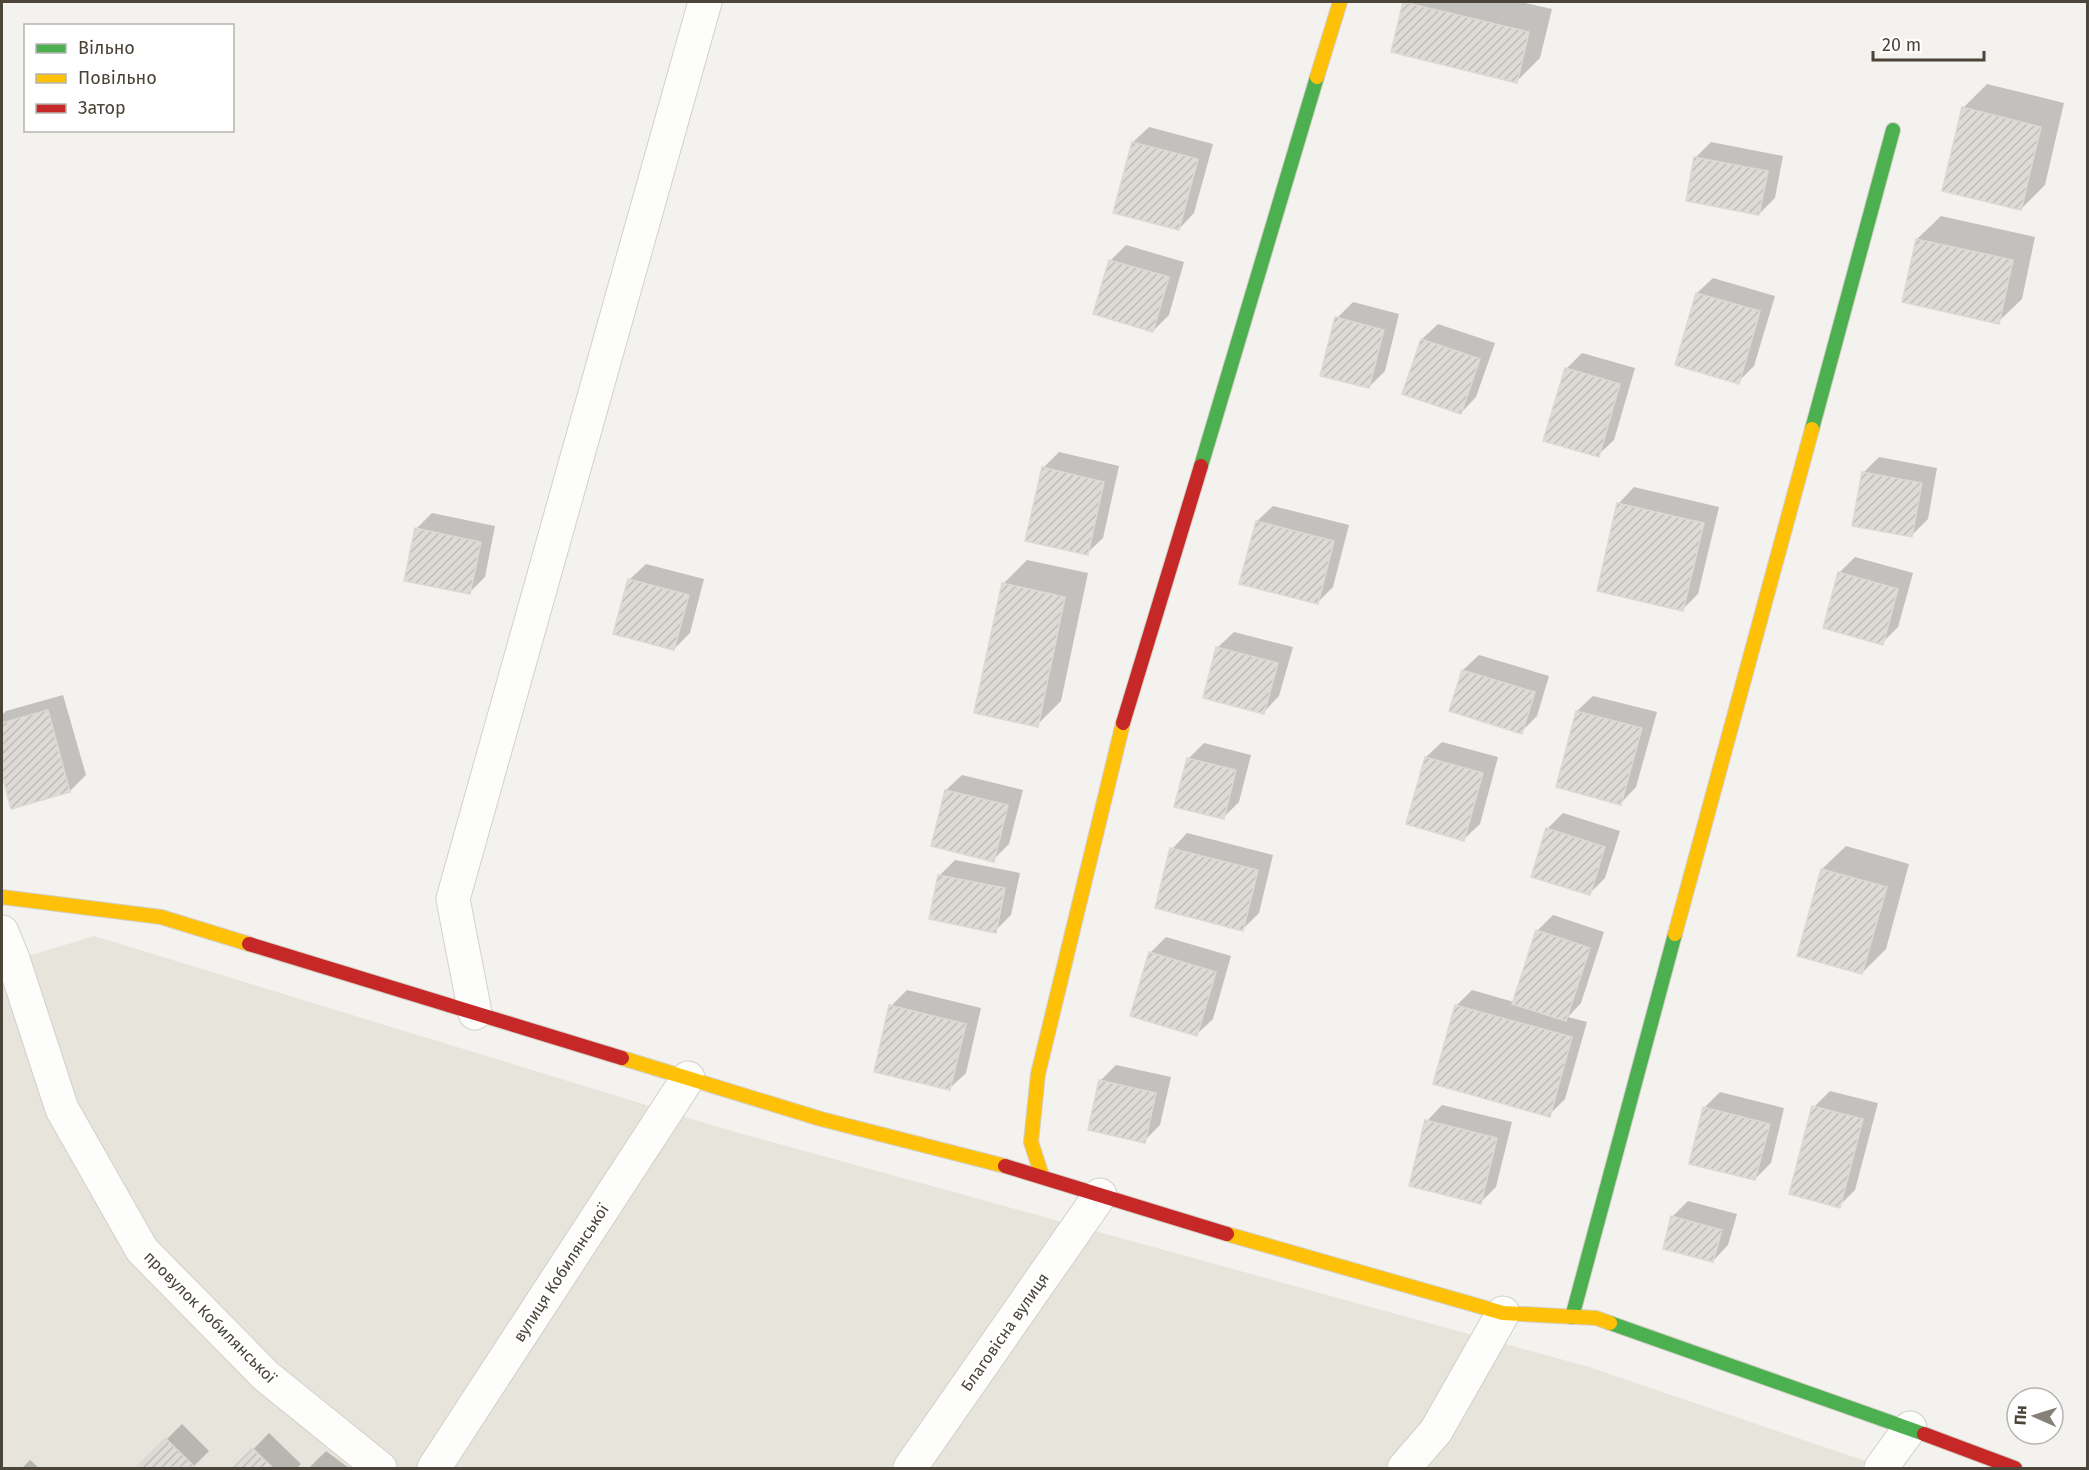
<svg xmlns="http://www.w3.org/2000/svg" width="2089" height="1470" font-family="'Fira Sans',sans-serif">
<defs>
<pattern id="building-hatch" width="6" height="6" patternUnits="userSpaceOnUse" patternTransform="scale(1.5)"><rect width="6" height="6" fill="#dedbd6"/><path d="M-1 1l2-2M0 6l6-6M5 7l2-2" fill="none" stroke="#c0bdb8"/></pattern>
</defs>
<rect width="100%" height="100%" fill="#f4f2ee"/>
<!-- residential -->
<polygon fill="#e7e4dc" points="94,936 725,1129 1589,1367 1886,1468 2,1468 2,964"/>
<!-- shadow -->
<g fill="#0003">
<polygon points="1404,2 1521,2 1552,9 1540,58 1517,81"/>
<polygon points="1987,84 2064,103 2045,185 2021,209 1963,108"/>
<polygon points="1149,127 1213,144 1194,213 1179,229 1133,142"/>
<polygon points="1711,142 1783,156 1775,198 1759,214 1695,158"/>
<polygon points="1941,216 2035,237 2022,299 1998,322 1917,239"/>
<polygon points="1126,245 1184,262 1169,315 1153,331 1110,261"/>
<polygon points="1713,278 1775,296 1754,366 1738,382 1697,293"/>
<polygon points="1353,302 1399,314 1385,371 1369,387 1337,318"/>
<polygon points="1438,324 1495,343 1476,397 1461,413 1404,393 1422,339"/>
<polygon points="1582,353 1635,368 1614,440 1598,455 1566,369"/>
<polygon points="1059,452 1119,466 1103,538 1087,553 1043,468"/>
<polygon points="1879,457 1937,468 1928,519 1912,535 1863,473"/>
<polygon points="1634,487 1719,507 1698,594 1683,609 1598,590 1619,503"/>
<polygon points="1273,506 1349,525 1333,587 1317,603 1257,521"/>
<polygon points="432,513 495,526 485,577 469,593 416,529"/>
<polygon points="1855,557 1913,573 1898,627 1882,643 1839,573"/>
<polygon points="1027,560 1088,573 1061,701 1037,725 1003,584"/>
<polygon points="646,564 704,579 690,633 674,649 630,579"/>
<polygon points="1234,632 1293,647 1279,696 1264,712 1205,697 1218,647"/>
<polygon points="1479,655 1549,676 1537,716 1521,732 1463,670"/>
<polygon points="63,695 86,775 70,791 12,807 2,769 2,715 6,711"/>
<polygon points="1593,696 1657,712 1636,787 1621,803 1577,711"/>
<polygon points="1442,742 1498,757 1480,824 1464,839 1426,757"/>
<polygon points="1204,743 1251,755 1239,802 1224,817 1188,759"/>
<polygon points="962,775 1023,790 1009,844 993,860 946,790"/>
<polygon points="1563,813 1620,831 1605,878 1589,894 1547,829"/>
<polygon points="1187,833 1273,855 1259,913 1243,929 1172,849"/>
<polygon points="1846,846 1909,864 1886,949 1862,973 1822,869"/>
<polygon points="955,860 1020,873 1011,915 995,931 939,876"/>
<polygon points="1553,915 1604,932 1581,1003 1568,1017 1587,1022 1565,1099 1549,1115 1456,1006 1472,990 1514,1002 1537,931"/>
<polygon points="1166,937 1231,956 1213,1019 1197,1034 1150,953"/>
<polygon points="907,990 981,1008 966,1073 950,1088 891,1006"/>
<polygon points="1116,1065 1171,1077 1160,1125 1144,1141 1100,1081"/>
<polygon points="1830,1091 1878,1103 1855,1190 1839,1206 1814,1107"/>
<polygon points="1720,1092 1784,1108 1771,1163 1755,1179 1704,1108"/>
<polygon points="1442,1105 1512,1122 1496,1187 1480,1203 1427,1121"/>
<polygon points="1688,1201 1737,1214 1728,1245 1713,1261 1672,1217"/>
<polygon points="182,1424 209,1451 192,1468 138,1468"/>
<polygon points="269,1433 301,1464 297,1468 235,1468"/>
<polygon points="326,1451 349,1468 309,1468"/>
<polygon points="30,1460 39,1468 22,1468"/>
</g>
<!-- building -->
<g fill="url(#building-hatch)" stroke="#dcd9d4" stroke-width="1.5">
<polygon points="1403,2 1529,32 1517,83 1391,52"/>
<polygon points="1962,107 2041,127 2021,210 1942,191"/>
<polygon points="1132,142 1198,159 1179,230 1113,213"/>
<polygon points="1694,157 1768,171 1759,215 1686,201"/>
<polygon points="1916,239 2013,260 1999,324 1902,302"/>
<polygon points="1109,260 1169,277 1153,332 1093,314"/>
<polygon points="1696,293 1760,311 1739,384 1675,365"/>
<polygon points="1335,317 1384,330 1369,388 1320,376"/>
<polygon points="1421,339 1480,359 1461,414 1402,394"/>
<polygon points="1565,368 1620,384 1599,457 1543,441"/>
<polygon points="1042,467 1104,482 1088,555 1025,541"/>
<polygon points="1862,472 1922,483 1912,537 1852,526"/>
<polygon points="1617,503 1704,523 1683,611 1597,591"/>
<polygon points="1256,521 1334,541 1318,604 1239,584"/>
<polygon points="415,528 481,542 470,594 404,581"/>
<polygon points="1838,572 1898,589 1883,645 1823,628"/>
<polygon points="628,579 689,595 674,650 613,634"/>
<polygon points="1002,583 1065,597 1038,727 974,713"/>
<polygon points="1216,647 1278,663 1264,714 1203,698"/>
<polygon points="1462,670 1535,692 1522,734 1449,711"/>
<polygon points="48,710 70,792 11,809 2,774 2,723"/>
<polygon points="1576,711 1642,728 1621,805 1556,787"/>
<polygon points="1425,757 1483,773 1464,841 1406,824"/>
<polygon points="1187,758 1236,770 1224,819 1174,807"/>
<polygon points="945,790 1008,805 994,862 931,846"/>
<polygon points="1546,828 1605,847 1590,895 1531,877"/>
<polygon points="1170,848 1258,870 1243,931 1155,908"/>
<polygon points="1821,869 1887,887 1862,974 1797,956"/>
<polygon points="938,875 1005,888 996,933 929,919"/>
<polygon points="1536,930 1590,948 1566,1021 1512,1004"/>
<polygon points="1149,952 1216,972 1197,1036 1130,1016"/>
<polygon points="889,1005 966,1024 950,1090 874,1072"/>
<polygon points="1455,1005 1572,1037 1550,1117 1433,1084"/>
<polygon points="1099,1080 1156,1093 1145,1143 1088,1130"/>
<polygon points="1812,1106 1863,1119 1840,1208 1789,1194"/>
<polygon points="1703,1107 1770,1124 1755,1180 1689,1164"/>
<polygon points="1425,1120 1497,1138 1481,1204 1409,1186"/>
<polygon points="1671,1216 1722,1230 1713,1262 1663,1249"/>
<polygon points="165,1438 195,1467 136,1468"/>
<polygon points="252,1448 273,1468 232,1468"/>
</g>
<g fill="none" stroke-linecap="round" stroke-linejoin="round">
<defs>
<g id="street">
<polyline points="2,932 13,959 62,1109 142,1250 266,1376 380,1468"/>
<polyline points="475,1013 453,899 705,2"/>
<polyline points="434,1468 688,1078"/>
<polyline points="910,1468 1100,1195"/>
<polyline points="1404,1468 1436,1431 1503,1313"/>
<polyline points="1881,1468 1910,1428"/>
</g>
<g id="fast">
<polyline points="1812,429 1893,130"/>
<polyline points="1201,466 1317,77"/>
<polyline points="1572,1317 1675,934"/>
<polyline points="1610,1323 1924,1434"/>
</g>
<g id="slow">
<polyline points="1317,77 1340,2"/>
<polyline points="2,897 161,917 249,944"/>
<polyline points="1675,934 1812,429"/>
<polyline points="622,1058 821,1119 1005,1166"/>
<polyline points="1042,1176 1031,1142 1038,1074 1123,723"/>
<polyline points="1227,1234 1503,1313 1596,1318 1610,1323"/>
</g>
<g id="jam">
<polyline points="1123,723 1201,466"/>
<polyline points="249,944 622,1058"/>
<polyline points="1005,1166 1227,1234"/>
<polyline points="1924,1434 2015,1468"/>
</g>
</defs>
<!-- street casing -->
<use href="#street" stroke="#d2d0cb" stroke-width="35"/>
<!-- fast casing -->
<use href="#fast" stroke="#d3cfc5" stroke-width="16"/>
<!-- slow casing -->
<use href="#slow" stroke="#d3cfc5" stroke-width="16"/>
<!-- jam casing -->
<use href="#jam" stroke="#d3cfc5" stroke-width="16"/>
<!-- street -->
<use href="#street" stroke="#fdfdfc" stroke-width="33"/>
<!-- fast -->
<use href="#fast" stroke="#4caf50" stroke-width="14"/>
<!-- slow -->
<use href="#slow" stroke="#ffc107" stroke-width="14"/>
<!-- jam -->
<use href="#jam" stroke="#c62828" stroke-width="14"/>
</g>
<g text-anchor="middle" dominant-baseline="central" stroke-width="6" stroke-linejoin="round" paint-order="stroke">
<!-- street labels -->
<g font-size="16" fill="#4b4439" stroke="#fff">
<text transform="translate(561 1273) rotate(-57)">вулиця Кобилянської</text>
<text transform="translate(210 1317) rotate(45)">провулок Кобилянської</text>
<text transform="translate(1005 1332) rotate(-55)">Благовісна вулиця</text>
</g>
</g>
<!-- border -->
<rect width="2089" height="1470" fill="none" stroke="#4b4439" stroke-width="6"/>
<!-- legend -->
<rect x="24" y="24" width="210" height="108" fill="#ffffff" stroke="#b7b4b0" stroke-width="1.5"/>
<rect x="36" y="44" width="30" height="9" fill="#4caf50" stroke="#b7b4b0" stroke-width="1.5"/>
<text x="78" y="54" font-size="18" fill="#4b4439">Вільно</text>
<rect x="36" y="74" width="30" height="9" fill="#ffc107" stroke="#b7b4b0" stroke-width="1.5"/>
<text x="78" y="84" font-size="18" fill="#4b4439">Повільно</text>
<rect x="36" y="104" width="30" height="9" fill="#c62828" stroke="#b7b4b0" stroke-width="1.5"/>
<text x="78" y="114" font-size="18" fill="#4b4439">Затор</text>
<!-- north arrow -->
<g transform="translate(2035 1416) rotate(273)"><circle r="28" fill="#ffffff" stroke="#b7b4b0" stroke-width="1.5"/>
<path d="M0-4.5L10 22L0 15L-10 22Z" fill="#868178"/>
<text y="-9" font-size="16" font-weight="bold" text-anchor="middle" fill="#4b4439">Пн</text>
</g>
<!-- scale -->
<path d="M1873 51v9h111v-9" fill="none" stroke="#4b4439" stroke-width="3"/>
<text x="1882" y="51" font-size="18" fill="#4b4439" stroke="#ffffff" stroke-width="4.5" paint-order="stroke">20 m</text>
</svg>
